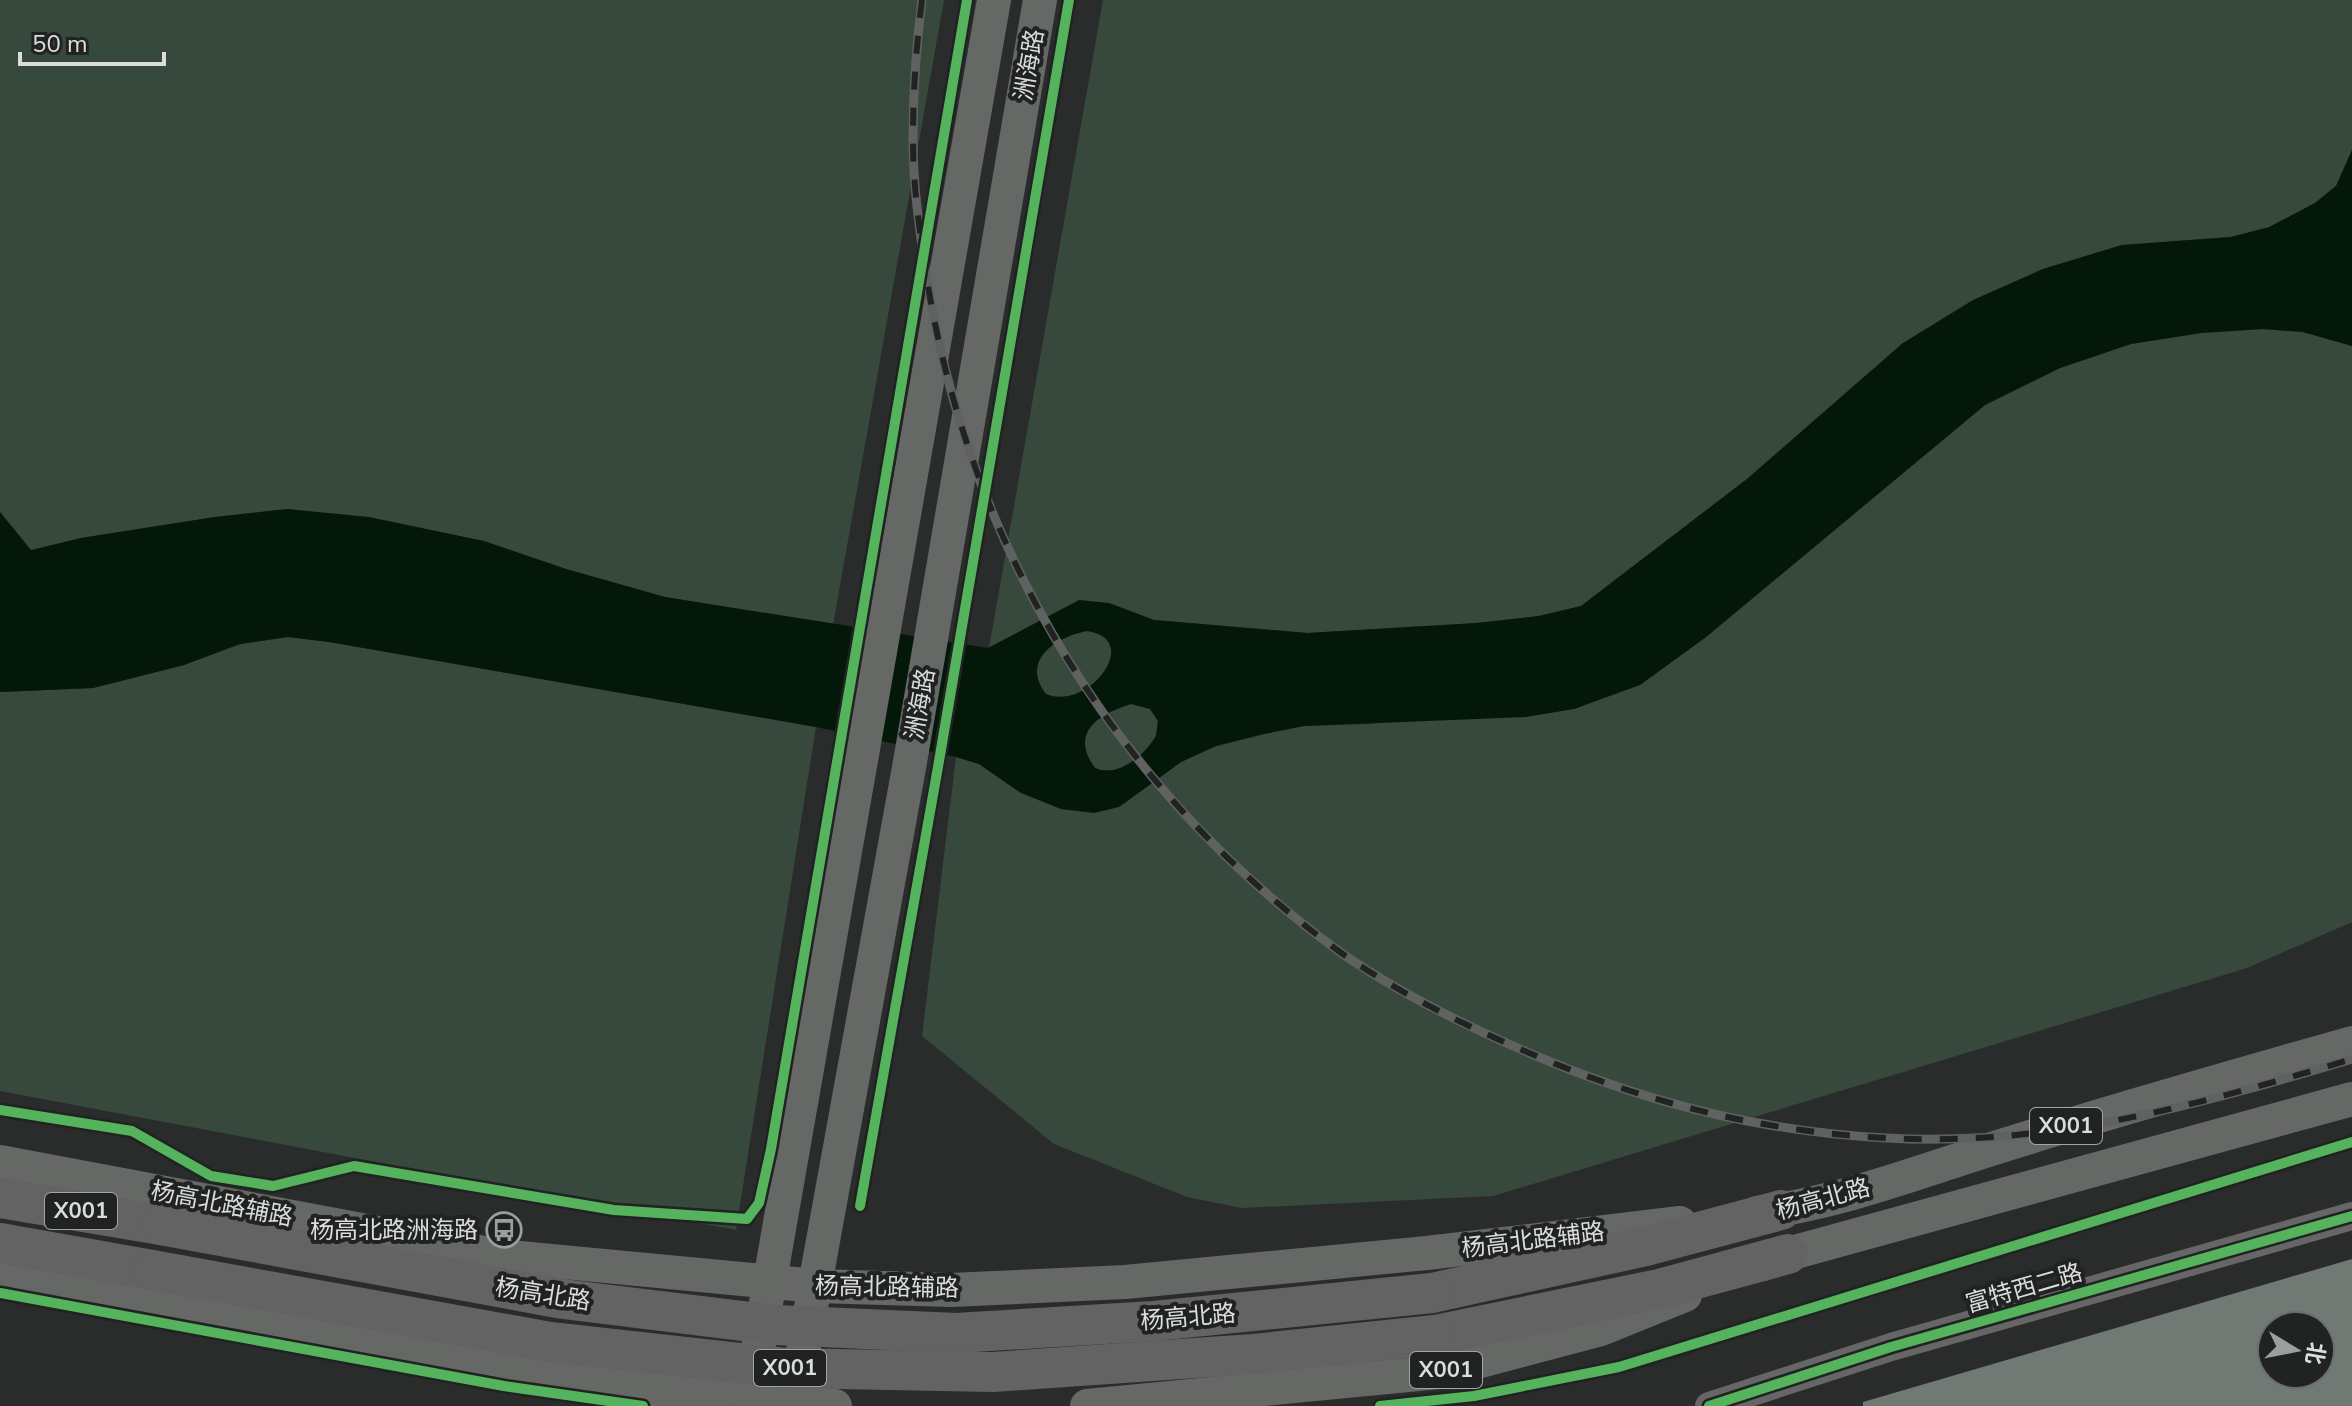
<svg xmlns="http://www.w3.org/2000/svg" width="2352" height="1406" font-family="'Nunito Sans','Noto Sans SC',sans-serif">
<rect width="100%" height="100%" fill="#2a2c2b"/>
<!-- green -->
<g fill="#36493c">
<polygon points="0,0 944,0 833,625 665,597 566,569 484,541 287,509 215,517 81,538 31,551 0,512"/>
<polygon points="1103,0 2352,0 2352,150 2336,186 2315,203 2269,228 2231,237 2122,245 2043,269 1903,343 1747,479 1581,606 1539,616 1477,623 1307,633 1154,620 1109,603 989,648"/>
<polygon points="2262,329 2303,332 2352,346 2352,922 2247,968 1493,1196 1242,1208 1187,1197 1054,1144 922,1036 956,757 979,764 1021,793 1119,807 1181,762 1216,746 1264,734 1304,726 1370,724 1640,685 1706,637 1985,405 2060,368 2131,344 2201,333"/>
<path d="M1087,631c57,8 1,81 -41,63 -26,-33 9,-57 41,-63z"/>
<polygon points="288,637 329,642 816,727 736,1230 0,1091 0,692 93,688 184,665 240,644"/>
<path d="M1131,704l19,5 8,12 -2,15c-12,20 -38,42 -61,32 -26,-35 3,-54 36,-64z"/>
</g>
<!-- water -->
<path fill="#04180a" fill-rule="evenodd" d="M2352,150v196l-49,-14 -41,-3 -61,4 -70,11 -71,24 -75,37 -279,232 -66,48 -66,24 -48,8 -222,9 -40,8 -48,12 -35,16 -62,45 -25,6 -33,-4 -40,-16 -42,-29 -23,-7 -140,-30 -487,-85 -41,-5 -48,7 -56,21 -91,23 -93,4v-180l31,38 50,-12 134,-21 72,-8 82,8 115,24 82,28 99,28 323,51 91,-48 30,3 45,17 153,13 170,-10 62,-7 42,-10 166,-127 156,-136 70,-43 70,-31 79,-24 109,-8 38,-10 46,-24 21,-17zM1087,631c57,8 1,81 -41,63 -26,-33 9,-57 41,-63zM1131,704l19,5 8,12 -2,15c-12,20 -38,42 -61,32 -26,-35 3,-54 36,-64z"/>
<!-- building -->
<path fill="#707973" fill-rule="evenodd" d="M2352,1259v147h-489v-4zM2272,1326h48v48h-48z"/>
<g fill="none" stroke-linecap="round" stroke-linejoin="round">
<!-- minor -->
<polyline stroke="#666" stroke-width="28" points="1709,1406 1891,1347 2352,1216"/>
<!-- major -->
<g stroke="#666866" stroke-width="34">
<polyline points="0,1162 500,1256 816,1286 951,1290 1125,1282 1427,1253 1680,1223"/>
<path d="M1757,1213c85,-10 174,-46 257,-71 112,-35 225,-67 338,-99"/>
<polyline points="1763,1264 1788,1254 2352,1099"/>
<polyline points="0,1277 546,1377 749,1400 835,1406"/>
<polyline points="748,1406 994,0"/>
<polyline points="793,1406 910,762 1040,0"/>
<polyline points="1087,1406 1439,1372 1601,1329 1685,1295"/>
</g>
<!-- highway -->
<g stroke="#626362" stroke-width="40">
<polyline points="0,1198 161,1225"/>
<polyline points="0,1243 152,1270"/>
<polyline points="1432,1293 1646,1246 1781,1210"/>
<polyline points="1435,1335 1659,1289 1788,1254"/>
</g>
<defs>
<path id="rail" d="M922,0c-6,47 -9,93 -9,140 0,47 7,94 14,140 44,272 190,510 413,672 61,43 132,77 201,106 110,46 225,74 345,80 163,9 312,-33 466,-79"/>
</defs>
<!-- rail casing -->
<use href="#rail" stroke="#606261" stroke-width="9"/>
<!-- rail -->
<use href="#rail" stroke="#202321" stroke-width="6" stroke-dasharray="18" stroke-linecap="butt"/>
<!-- highway-bridge -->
<g stroke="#626362" stroke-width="40">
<polyline points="161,1225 563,1299 776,1325 956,1333 1154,1321 1432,1293"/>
<polyline points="152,1270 550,1342 786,1368 993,1372 1253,1354 1435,1335"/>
</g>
<defs>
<g id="cycleway">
<polyline points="0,1110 132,1131 211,1176 273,1186 354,1166 614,1210 747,1219 759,1203 771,1149 967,0"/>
<polyline points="860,1206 938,767 1069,0"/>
<polyline points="0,1293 504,1386 643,1406"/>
<polyline points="1380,1406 1474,1396 1619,1367 2352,1142"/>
<polyline points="1709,1406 1891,1347 2352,1216"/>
</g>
</defs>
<!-- cycleway casing -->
<use href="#cycleway" stroke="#202321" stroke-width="15"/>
<!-- cycleway -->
<use href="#cycleway" stroke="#56b35d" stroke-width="10"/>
</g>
<!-- icons -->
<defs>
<symbol id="bus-ring" viewBox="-11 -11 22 22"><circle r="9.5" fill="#202321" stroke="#9d9f9e" stroke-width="1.5"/><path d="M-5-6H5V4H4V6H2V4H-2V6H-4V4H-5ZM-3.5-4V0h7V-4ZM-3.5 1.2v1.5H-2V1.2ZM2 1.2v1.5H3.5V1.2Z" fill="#9d9f9e"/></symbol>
</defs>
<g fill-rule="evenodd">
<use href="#bus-ring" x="484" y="1210" width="40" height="40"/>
</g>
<g text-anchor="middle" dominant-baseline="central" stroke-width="8" stroke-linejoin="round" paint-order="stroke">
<!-- shield labels -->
<g fill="#202321" stroke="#a3a5a4" stroke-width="2">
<rect x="2030" y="1108" width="72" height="36" rx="6"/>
<rect x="45" y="1193" width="72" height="36" rx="6"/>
<rect x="754" y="1350" width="72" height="36" rx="6"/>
<rect x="1410" y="1352" width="72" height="36" rx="6"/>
</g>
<g font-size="22" font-weight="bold" fill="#dbdddc">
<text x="2066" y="1126">X001</text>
<text x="81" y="1211">X001</text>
<text x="790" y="1368">X001</text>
<text x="1446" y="1370">X001</text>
</g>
<!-- street labels -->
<g font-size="24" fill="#dbdddc" stroke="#202321">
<text transform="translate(1029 65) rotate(-80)">洲海路</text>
<text transform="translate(920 704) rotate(-80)">洲海路</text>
<text transform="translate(1823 1199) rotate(-15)">杨高北路</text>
<text transform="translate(222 1204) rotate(11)">杨高北路辅路</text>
<text transform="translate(1533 1240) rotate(-7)">杨高北路辅路</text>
<text transform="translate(887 1287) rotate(1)">杨高北路辅路</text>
<text transform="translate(2024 1288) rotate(-16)">富特西二路</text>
<text transform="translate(543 1294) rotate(9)">杨高北路</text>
<text transform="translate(1188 1317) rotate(-5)">杨高北路</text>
</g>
<!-- poi labels -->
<g font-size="24" fill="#dbdddc" stroke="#202321" text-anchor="end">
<text x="478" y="1230">杨高北路洲海路</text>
</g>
</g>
<!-- north arrow -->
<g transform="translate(2296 1350) rotate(100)"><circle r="38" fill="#202321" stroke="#6b6d6c" stroke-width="2"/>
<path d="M0-6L14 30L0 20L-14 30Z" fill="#9d9f9e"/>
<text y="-12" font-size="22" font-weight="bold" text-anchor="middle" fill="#dbdddc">北</text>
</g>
<!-- scale -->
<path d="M20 52v12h144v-12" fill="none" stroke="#dbdddc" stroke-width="4"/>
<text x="32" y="52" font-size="24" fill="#dbdddc" stroke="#202321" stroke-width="6" paint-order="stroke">50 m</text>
</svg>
